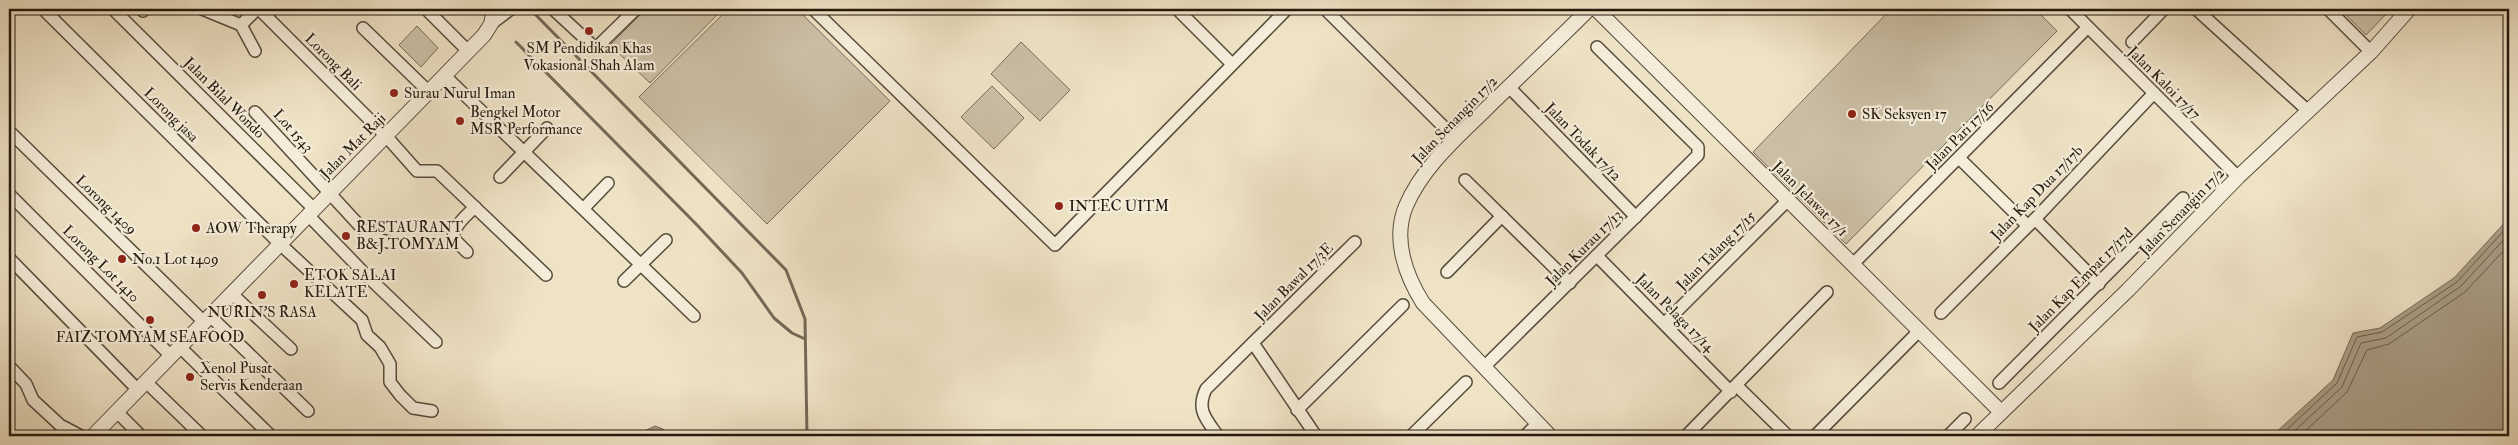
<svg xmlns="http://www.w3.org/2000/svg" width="2518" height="445" font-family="'IM FELL Double Pica',serif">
<rect width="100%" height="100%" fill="#efe3c6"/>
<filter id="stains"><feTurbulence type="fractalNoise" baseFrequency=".004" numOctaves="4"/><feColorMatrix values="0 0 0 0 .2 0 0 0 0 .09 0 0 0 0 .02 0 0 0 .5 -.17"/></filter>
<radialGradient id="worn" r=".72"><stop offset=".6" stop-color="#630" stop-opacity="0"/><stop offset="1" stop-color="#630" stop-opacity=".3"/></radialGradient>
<!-- green -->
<g fill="#ccc0a7" stroke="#786c5a">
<polygon points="646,9 723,9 650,83 610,45"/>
<polygon points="728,9 797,9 890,101 767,224 639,97"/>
<polygon points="1891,9 2035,9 2057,31 1846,244 1753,152"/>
<polygon points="2340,9 2391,9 2366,35"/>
<polygon points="417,26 438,48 421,67 399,45"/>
<polygon points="1021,42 1070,90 1040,121 991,74"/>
<polygon points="992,86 1024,118 994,149 961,117"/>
</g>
<!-- water -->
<g fill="#aa9e87" stroke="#746857">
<polygon points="2509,218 2509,436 2272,436 2333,380 2353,333 2380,328 2454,278"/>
<polygon points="655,426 663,429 668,436 634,436"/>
</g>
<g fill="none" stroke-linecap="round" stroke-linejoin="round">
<!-- shore -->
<g stroke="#675b4a" stroke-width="1">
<polyline points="2280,436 2337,383 2357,337 2382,332 2457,282 2509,225"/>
<polyline points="2289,436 2342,387 2361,343 2386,338 2461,286 2509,234"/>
<polyline points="2300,436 2347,392 2367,350 2389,344 2465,292 2509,245"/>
</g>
<!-- stream -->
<g stroke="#746857" stroke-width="3">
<polyline points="530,9 786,270 805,319 807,436"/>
<polyline points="516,42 698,226 742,273 774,318 792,333 805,339"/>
</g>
<defs>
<g id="minor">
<polyline points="43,9 279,243 362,320 367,335 380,347 390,364 390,382 400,395 413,408 432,411"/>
<polyline points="113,9 314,209"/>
<polyline points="141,9 143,11"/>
<polyline points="202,9 241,25 257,9"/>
<polyline points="259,9 386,136 417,171 437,171 546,275"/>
<polyline points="426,9 468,51"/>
<polyline points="553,9 594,47 599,45 636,9"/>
<polyline points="813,9 1055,245 1287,9"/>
<polyline points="1177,9 1232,64"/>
<polyline points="1325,9 1456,139"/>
<polyline points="2070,9 2238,177"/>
<polyline points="2196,9 2307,110"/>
<polyline points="2328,9 2371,52"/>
<polyline points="491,24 511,9"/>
<polyline points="241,25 255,51"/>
<polyline points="363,28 429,92"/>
<polyline points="2132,42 2164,9"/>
<polyline points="445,76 694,316"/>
<polyline points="1509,87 1636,217"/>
<polyline points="255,112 369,236 388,242"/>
<polyline points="9,131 203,321"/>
<polyline points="1959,158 2028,226"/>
<polyline points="500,177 547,128"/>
<polyline points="1465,180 1570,283"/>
<polyline points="9,194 171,356"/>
<polyline points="584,208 608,183"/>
<polyline points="308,215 366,275 436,342"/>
<polyline points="2035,219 2099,284"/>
<path d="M467,252l-14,-14c1,-13 14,-23 22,-31"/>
<polyline points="1597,256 1731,392"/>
<polyline points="9,258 138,390"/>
<polyline points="1853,264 2087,28"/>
<polyline points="1447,272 1502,216"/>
<polyline points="624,281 666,240"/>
<polyline points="231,293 291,349"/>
<polyline points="1941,313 2035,219 2154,93"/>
<polyline points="209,315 308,411"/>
<polyline points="1665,323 1788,200"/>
<polyline points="1253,343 1316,436"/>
<polyline points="180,347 271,436"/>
<polyline points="9,366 26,384 33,400 60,425 81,436"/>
<polyline points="1484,367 1698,155 1698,147 1597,47"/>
<polyline points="146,382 202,436"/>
<polyline points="1999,383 2183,198"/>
<polyline points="1737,386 1788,436"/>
<polyline points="1297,410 1403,305"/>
<polyline points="117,412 141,436"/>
<path d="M1218,436c-12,-17 -22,-26 -12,-47l149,-147"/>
<polyline points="1411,436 1466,382"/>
<polyline points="1525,436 1537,424"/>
<polyline points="1686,436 1827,292"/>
<polyline points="1815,436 1919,331"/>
<polyline points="1948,436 1965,419"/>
</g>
<g id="tertiary">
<polyline points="1596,9 2001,412"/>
<polyline points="93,436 484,35 491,24 494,9"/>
<path d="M1550,436l-127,-133c-17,-27 -31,-64 -17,-97 17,-40 52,-69 82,-99 34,-33 68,-65 101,-98"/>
<polyline points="1977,436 2128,290 2238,177 2371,52 2409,9"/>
</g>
</defs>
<!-- minor casing -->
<use href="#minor" stroke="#574b3c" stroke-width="14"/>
<!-- tertiary casing -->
<use href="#tertiary" stroke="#574b3c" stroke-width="16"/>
<!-- minor -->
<use href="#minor" stroke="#f5edda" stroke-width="11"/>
<!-- tertiary -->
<use href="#tertiary" stroke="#f5edda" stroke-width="14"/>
</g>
<!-- markers -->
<g fill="#8f2418" stroke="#f5edda" stroke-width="2">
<circle cx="589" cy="31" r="5"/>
<circle cx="394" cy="93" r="5"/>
<circle cx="1852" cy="114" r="5"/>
<circle cx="460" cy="121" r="5"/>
<circle cx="1059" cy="206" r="5"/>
<circle cx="196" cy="228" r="5"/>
<circle cx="346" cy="236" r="5"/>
<circle cx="122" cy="259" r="5"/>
<circle cx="294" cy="284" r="5"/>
<circle cx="262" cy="295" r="5"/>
<circle cx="150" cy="320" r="5"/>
<circle cx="190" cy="377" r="5"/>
</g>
<g text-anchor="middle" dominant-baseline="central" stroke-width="4.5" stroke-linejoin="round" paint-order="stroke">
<!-- poi labels -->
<g font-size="15" fill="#24180e" stroke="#f5edda" text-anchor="start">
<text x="589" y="48" text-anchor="middle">SM Pendidikan Khas<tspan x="589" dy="17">Vokasional Shah Alam</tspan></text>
<text x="404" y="93">Surau Nurul Iman</text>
<text x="470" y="112">Bengkel Motor<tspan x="470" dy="17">MSR Performance</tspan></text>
<text x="1862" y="114">SK Seksyen 17</text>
<text x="1069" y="206">INTEC UITM</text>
<text x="356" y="227">RESTAURANT<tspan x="356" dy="17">B&amp;J TOMYAM</tspan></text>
<text x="206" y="228">AOW Therapy</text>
<text x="132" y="259">No.1 Lot 1409</text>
<text x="304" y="275">ETOK SALAI<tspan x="304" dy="17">KELATE</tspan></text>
<text x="262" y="312" text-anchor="middle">NURIN'S RASA</text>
<text x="150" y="337" text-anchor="middle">FAIZ TOMYAM SEAFOOD</text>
<text x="200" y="368">Xenol Pusat<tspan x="200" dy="17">Servis Kenderaan</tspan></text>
</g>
<!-- street labels -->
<g font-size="15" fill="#24180e" stroke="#f5edda">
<text transform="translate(333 62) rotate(45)">Lorong Bali</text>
<text transform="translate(2164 83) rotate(45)">Jalan Kaloi 17/17</text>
<text transform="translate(224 98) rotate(45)">Jalan Bilal Wondo</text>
<text transform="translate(171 115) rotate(45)">Lorong jasa</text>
<text transform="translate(1455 120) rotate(-46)">Jalan Senangin 17/2</text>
<text transform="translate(293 131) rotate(48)">Lot 1543</text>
<text transform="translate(1960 136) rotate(-45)">Jalan Pari 17/16</text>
<text transform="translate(1583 142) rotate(46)">Jalan Todak 17/12</text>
<text transform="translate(353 146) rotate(-45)">Jalan Mat Raji</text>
<text transform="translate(2037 193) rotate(-46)">Jalan Kap Dua 17/17b</text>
<text transform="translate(1810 199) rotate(45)">Jalan Jelawat 17/1</text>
<text transform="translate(106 205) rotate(44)">Lorong 1409</text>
<text transform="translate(2182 212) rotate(-46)">Jalan Senangin 17/2</text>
<text transform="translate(1584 248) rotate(-45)">Jalan Kurau 17/13</text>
<text transform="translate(1716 251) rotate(-45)">Jalan Talang 17/15</text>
<text transform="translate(101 264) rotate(45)">Lorong Lot 1410</text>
<text transform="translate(2081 280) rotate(-45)">Jalan Kap Empat 17/17d</text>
<text transform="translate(1294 282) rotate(-45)">Jalan Bawal 17/3E</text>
<text transform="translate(1675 313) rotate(45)">Jalan Pelaga 17/14</text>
</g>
</g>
<!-- margin -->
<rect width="2518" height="445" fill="none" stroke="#efe3c6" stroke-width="30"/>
<rect x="10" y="10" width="2498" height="425" fill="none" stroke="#24180e" stroke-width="2.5"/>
<rect x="15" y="15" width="2488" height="415" fill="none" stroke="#24180e"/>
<rect width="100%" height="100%" filter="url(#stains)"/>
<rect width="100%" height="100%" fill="url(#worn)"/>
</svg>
